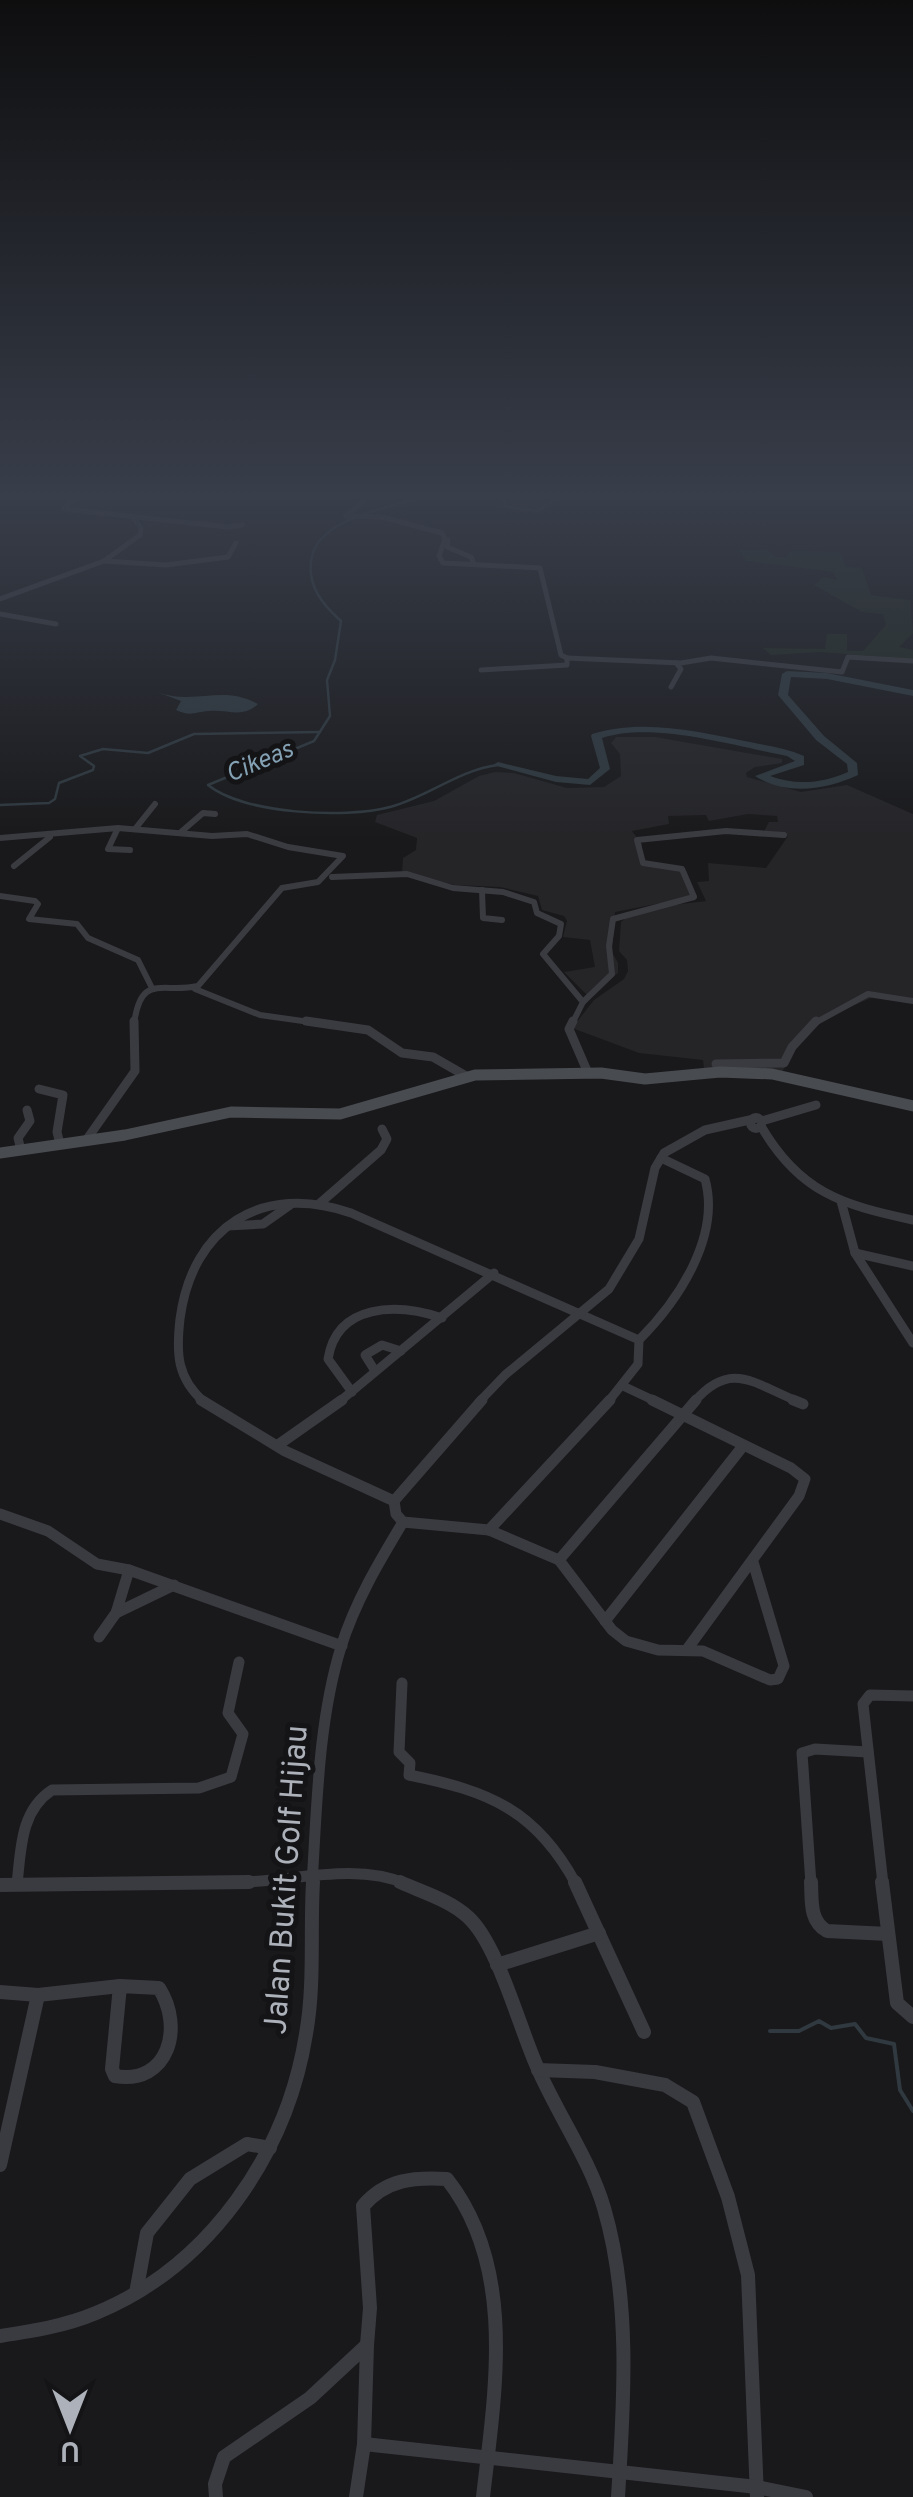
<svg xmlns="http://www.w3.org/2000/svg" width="913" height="2497" font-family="Overpass,sans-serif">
<rect width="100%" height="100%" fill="#19191b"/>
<!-- built -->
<polygon fill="#252528" points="616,737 655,737 782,759 782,763 755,767 746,773 747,777 801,792 847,785 913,814 913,1003 873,997 823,1019 801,1041 782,1072 704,1069 703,1060 639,1053 572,1028 594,1000 624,979 628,971 627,960 619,951 621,922 628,916 665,906 706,901 697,882 709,881 708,863 766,868 788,836 764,831 769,822 778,822 777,816 748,814 709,821 706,815 668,816 669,824 632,831 642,844 642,861 686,870 697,896 615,912 612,952 618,963 618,973 589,997 564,972 595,967 590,940 563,937 567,921 564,916 542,910 538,896 500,887 455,885 402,873 403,858 416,850 417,838 375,822 377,815 434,801 479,776 495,772 514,773 567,788 604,787 621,776 620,754 611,743"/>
<!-- green -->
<polygon fill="#212921" points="739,550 767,550 776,557 786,558 791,551 840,552 846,567 862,568 871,595 910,600 913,633 899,647 913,650 913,659 820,652 771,655 763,648 825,649 827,634 847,634 847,651 863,651 886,625 883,614 862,612 814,585 823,577 837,580 833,572 746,561"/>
<!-- water -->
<path fill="#2f393f" d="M157,692c39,14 64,-8 101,12 -15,15 -30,5 -49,7 -15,1 -18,6 -33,-1l5,-9z"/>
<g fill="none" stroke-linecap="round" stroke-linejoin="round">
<!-- stream-far1 -->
<g stroke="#2f393f" stroke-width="2.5">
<path d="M447,492c-38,13 -132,20 -136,70 -3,25 12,43 30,59l-6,39 -8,20 3,36 -16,25 -106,44c36,29 137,34 182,22 38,-10 68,-37 108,-42"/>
<polyline points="502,492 499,496 507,507 538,511 567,492"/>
<polyline points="0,805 49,803 55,799 59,783 93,770 94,766 80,756 103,749 148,753 194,734 320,732"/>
</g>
<!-- stream -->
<polyline stroke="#2f393f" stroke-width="4" points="770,2031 799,2031 819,2021 831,2028 855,2024 866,2038 894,2044 900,2090 913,2111"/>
<!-- river -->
<path fill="#2f393f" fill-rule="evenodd" d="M787,671l40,2 86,17v6l-86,-17 -36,-2 -3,18 36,41 33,27 1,12c-32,15 -72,21 -103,1l40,-15 -8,-5c-52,-10 -135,-35 -185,-18l8,31 -20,16 -34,-3 -63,-17 5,-3 58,14 32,3 12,-11 -9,-32 1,-2c51,-16 107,-2 158,8 18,4 37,6 54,14v9l-34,11c27,10 53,7 78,-4l-1,-8 -31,-24 -38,-45 4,-21z"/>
<!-- minor-far4 -->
<g stroke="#3a3b40" stroke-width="5">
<polyline points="83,492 64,509 228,527 242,525"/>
<polyline points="298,492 342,492"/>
<polyline points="363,492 362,503 346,516 382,517 442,533 445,539 439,556 443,563 540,568 561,655 567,658"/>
<polyline points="448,540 447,547 471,557 474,564"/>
<polyline points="104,561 166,565 228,557 236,543"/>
<polyline points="0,599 104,561 140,535 141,528 133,517"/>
<polyline points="0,614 56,624"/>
<polyline points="567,658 681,663 711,658 842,672 848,657 913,661"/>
<polyline points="481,670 567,665 567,658"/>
<polyline points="671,687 681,669 676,663"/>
</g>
<!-- minor-far3 -->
<g stroke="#3a3b40" stroke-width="6">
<polyline points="118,828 108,849 130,850"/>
<polyline points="135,829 155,804"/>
<polyline points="181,832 203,813 215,814"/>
<path d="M0,838l118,-10 94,8 35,-2 41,13 55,9 -25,26 -36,6 -84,98c-36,8 -57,-14 -64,38"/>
<polyline points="14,866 50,837"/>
<polyline points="332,877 407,874 453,888 503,892 534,902 537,913 561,924 559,936 543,954 583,1002 572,1024"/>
<polyline points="482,890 483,918 502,920"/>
<polyline points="0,896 35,901 38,904 29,919 77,924 88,938 138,960 152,988"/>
<polyline points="195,989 260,1015 324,1024"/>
<polyline points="583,1002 612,974 609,946 613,919 694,897 682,869 643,863 637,840 726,831 784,835"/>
<polyline points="813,1024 868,994 913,1001"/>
</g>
<!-- minor-far2 -->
<g stroke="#3a3b40" stroke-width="9">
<polyline points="306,1021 368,1030 402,1053 433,1057 466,1076"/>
<polyline points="573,1021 569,1029 588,1073"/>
<polyline points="716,1064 784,1063 792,1047 816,1021"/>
<polyline points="39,1089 63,1095 57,1132 60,1144"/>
<circle cx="756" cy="1123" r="5.5"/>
<polyline points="762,1121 816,1105"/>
<path d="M761,1126c38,66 81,79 152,94"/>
<polyline points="87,1139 135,1071 134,1021"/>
<polyline points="21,1150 18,1138 30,1121 27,1110"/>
<polyline points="841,1201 855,1253 913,1343"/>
<polyline points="319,1204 381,1150 387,1139 382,1129"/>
<polyline points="228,1226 263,1224 290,1205"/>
<polyline points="855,1253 913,1266"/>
<path d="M639,1340c39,-39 82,-103 66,-161l-44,-21"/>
<polyline points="375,1371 365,1355 382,1345 401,1351"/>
<polyline points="623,1386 657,1402"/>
<path d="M352,1392l-24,-33c9,-56 69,-56 114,-41"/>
<path d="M204,1402c-27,-24 -28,-48 -24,-83 12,-92 82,-137 171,-106l288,127 -1,24 -30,38"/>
<polyline points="339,1402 494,1273"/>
<polyline points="479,1402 505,1375 609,1289 639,1239 655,1168 664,1153 705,1130 754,1119"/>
<path d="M694,1402c37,-43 60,-18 105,0"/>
</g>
<!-- minor-far1 -->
<g stroke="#3a3b40" stroke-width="11">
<polyline points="201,1400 285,1451 394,1501 396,1514 403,1522 489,1530"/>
<polyline points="652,1400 791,1468 805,1479 799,1496 688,1648"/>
<polyline points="793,1400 803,1404"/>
<polyline points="278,1445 342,1400"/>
<polyline points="394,1501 482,1400"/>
<polyline points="0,1514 48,1531 97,1564 129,1570"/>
<polyline points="489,1530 559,1560 612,1630 626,1641 658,1650 703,1651 770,1680 778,1679 784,1666 753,1562"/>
<polyline points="489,1530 610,1400"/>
<polyline points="559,1560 696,1400"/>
<polyline points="116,1613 174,1585"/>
<polyline points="605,1621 743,1446"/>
<polyline points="99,1637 116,1613 129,1570 342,1646"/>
<path d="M402,1683l-3,69 11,11 -1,12c80,16 127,35 167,109"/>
<path d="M17,1884c4,-34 3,-73 35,-94l147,-2 32,-11 12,-43 -15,-21 11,-51"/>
<path d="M45,1884c67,0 134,0 201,-2 50,-2 112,-19 160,2"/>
<path d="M312,1884c5,-78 6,-162 29,-237 14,-45 38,-85 62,-125"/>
<polyline points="811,1884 802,1753 815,1749 868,1752"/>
<polyline points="883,1884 863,1704 870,1695 913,1696"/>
</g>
<!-- minor -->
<g stroke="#3a3b40" stroke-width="14">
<path d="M400,1882c22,10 50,18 68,35 30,27 52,113 70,152 20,46 52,91 66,139 27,92 20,194 14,289"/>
<polyline points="575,1882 644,2032"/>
<path d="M811,1882c1,18 -2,39 16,49l61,3"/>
<polyline points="882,1882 897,2003 913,2017"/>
<polyline points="0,1885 249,1882"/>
<polyline points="497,1965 599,1933"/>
<path d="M120,1986l39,2c25,39 10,97 -44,88l-3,-7z"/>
<polyline points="0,1992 38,1995 120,1986"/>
<polyline points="538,2070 595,2072 665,2085 693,2102 728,2197 748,2275 757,2497"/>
<polyline points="0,2165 38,1995"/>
<polyline points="136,2293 147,2233 190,2179 247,2144 270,2148"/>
<path d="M0,2336c33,-5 65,-10 96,-23 114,-47 191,-160 210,-279 9,-50 4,-102 7,-152"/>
<path d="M367,2345l3,-37 -7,-102c23,-27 51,-29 84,-27 70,89 48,213 36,318"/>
<polyline points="216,2497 215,2484 224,2457 310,2398 367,2345 364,2444 757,2487 806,2497"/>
<polyline points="356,2497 364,2444"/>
</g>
<!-- secondary -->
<polyline stroke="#484b50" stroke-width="11" points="0,1153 125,1135 231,1112 340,1114 475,1075 601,1073 645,1079 720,1072 772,1074 913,1106"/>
</g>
<!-- sky -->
<linearGradient id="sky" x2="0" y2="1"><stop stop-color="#0e0e0f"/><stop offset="0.59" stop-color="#383e4a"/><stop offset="1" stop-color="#383e4a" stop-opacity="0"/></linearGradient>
<rect width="913" height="841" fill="url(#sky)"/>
<g text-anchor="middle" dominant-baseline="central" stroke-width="10" stroke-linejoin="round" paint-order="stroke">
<!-- far-water labels -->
<g font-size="25" font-style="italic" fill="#84a1b4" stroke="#141416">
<text transform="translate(260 763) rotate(-23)">Cikeas</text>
</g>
<!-- near-street labels -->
<g font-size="32" fill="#acb1ba" stroke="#141416">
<text transform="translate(288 1880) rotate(-86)">Jalan Bukit Golf Hijau</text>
</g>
</g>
<!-- north arrow -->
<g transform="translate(70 2427) rotate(180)" stroke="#141416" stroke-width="8" paint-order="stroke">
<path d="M0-8L18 38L0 25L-18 38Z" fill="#acb1ba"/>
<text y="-15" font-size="28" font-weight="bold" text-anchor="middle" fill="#acb1ba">U</text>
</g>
</svg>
